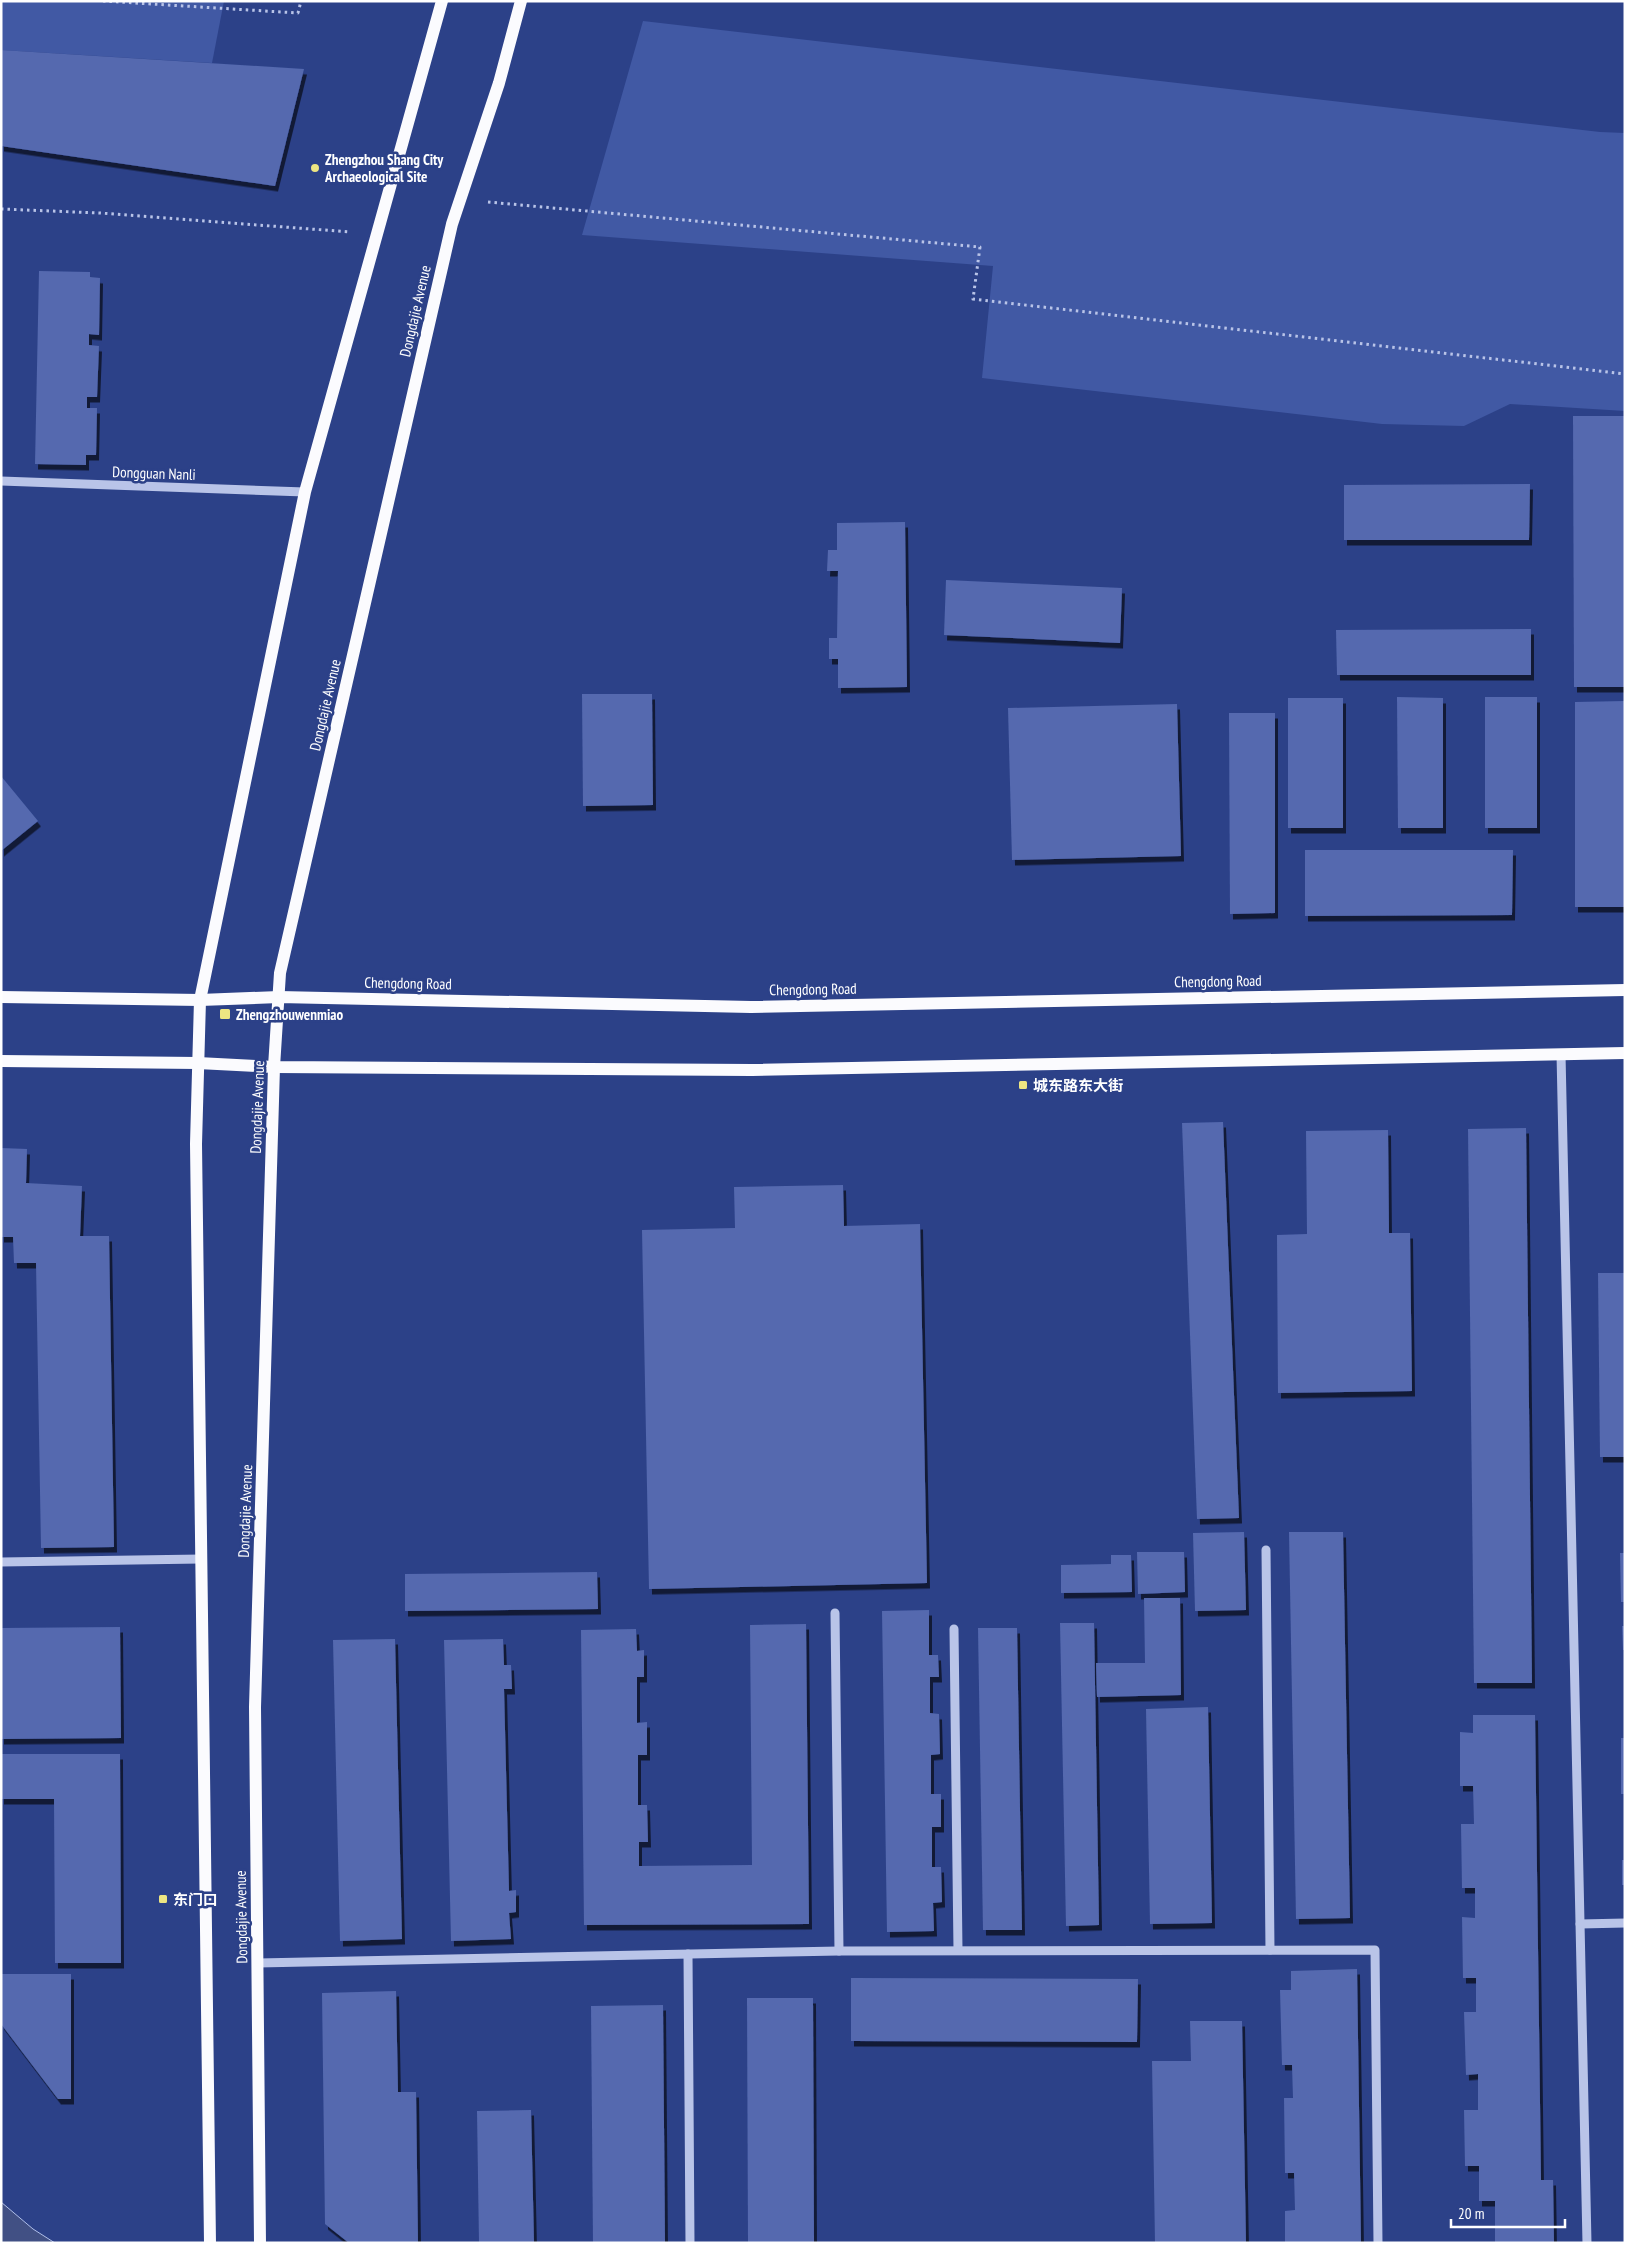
<svg xmlns="http://www.w3.org/2000/svg" width="1626" height="2244" font-family="'PT Sans Narrow','Noto Sans SC',sans-serif">
<defs>
<filter id="shadow"><feDropShadow dx="3" dy="5.5" stdDeviation="0" flood-color="#0009"/></filter>
</defs>
<rect width="100%" height="100%" fill="#2c4188"/>
<!-- green -->
<g fill="#4159a4">
<polygon points="1,1 224,1 212,63 1,50"/>
<polygon points="643,21 1600,132 1625,133 1625,411 1510,404 1464,426 1382,424 982,378 993,266 582,235"/>
</g>
<!-- water -->
<polygon fill="#415084" stroke="#aebde8" points="1,2202 33,2229 55,2243 1,2243"/>
<!-- building -->
<g fill="#5469af" filter="url(#shadow)">
<polygon points="1,50 304,69 275,186 1,146"/>
<polygon points="39,271 90,272 90,277 100,278 99,335 89,334 89,345 99,346 97,397 87,397 87,408 97,408 96,455 86,455 86,465 35,464"/>
<polygon points="1573,416 1625,416 1625,687 1574,687"/>
<polygon points="1530,484 1529,540 1344,540 1344,485"/>
<polygon points="905,522 907,687 838,688 838,659 829,659 829,638 837,638 838,571 827,571 828,550 837,550 837,523"/>
<polygon points="946,580 1122,588 1120,643 944,635"/>
<polygon points="1531,629 1531,675 1337,675 1336,630"/>
<polygon points="582,694 652,694 653,805 583,806"/>
<polygon points="1397,697 1443,698 1443,828 1398,828"/>
<rect x="1485" y="697" width="52" height="131"/>
<rect x="1288" y="698" width="55" height="130"/>
<polygon points="1625,701 1625,907 1575,907 1575,702"/>
<polygon points="1177,704 1181,856 1012,860 1008,708"/>
<polygon points="1229,713 1275,713 1275,913 1230,914"/>
<polygon points="1,776 38,821 1,851"/>
<polygon points="1305,850 1513,850 1512,915 1305,916"/>
<polygon points="1223,1122 1239,1518 1197,1519 1182,1123"/>
<polygon points="1526,1128 1532,1683 1474,1683 1468,1129"/>
<polygon points="1388,1130 1389,1233 1410,1233 1412,1391 1278,1393 1277,1235 1307,1234 1306,1131"/>
<polygon points="1,1148 27,1149 26,1183 82,1186 80,1236 109,1236 114,1547 41,1548 36,1263 14,1263 13,1237 1,1237"/>
<polygon points="843,1185 844,1226 920,1224 927,1583 649,1589 642,1230 735,1228 734,1187"/>
<polygon points="1598,1273 1625,1273 1625,1457 1600,1457"/>
<polygon points="1244,1532 1246,1610 1195,1611 1193,1533"/>
<polygon points="1289,1532 1343,1532 1350,1918 1296,1919"/>
<polygon points="1137,1552 1184,1552 1185,1592 1138,1594"/>
<polygon points="1620,1553 1625,1553 1625,1602 1621,1602"/>
<polygon points="1111,1555 1131,1555 1132,1592 1061,1593 1061,1565 1111,1564"/>
<polygon points="597,1572 598,1609 405,1611 405,1574"/>
<polygon points="1144,1598 1180,1598 1181,1695 1097,1697 1096,1663 1145,1663"/>
<polygon points="929,1610 929,1655 938,1655 939,1677 930,1677 930,1713 939,1714 940,1754 931,1755 931,1794 941,1794 941,1827 932,1827 932,1867 941,1867 942,1902 933,1903 934,1931 887,1932 882,1611"/>
<polygon points="1060,1623 1094,1623 1099,1925 1066,1926"/>
<polygon points="806,1624 809,1924 584,1925 581,1630 636,1629 637,1651 644,1650 644,1677 637,1677 637,1723 647,1722 647,1755 638,1755 638,1805 647,1805 648,1842 639,1842 639,1866 752,1865 750,1625"/>
<polygon points="1622,1626 1625,1626 1625,1650 1623,1650"/>
<polygon points="120,1627 121,1738 1,1739 1,1628"/>
<polygon points="978,1628 1017,1628 1022,1930 983,1930"/>
<polygon points="395,1639 402,1939 340,1941 333,1640"/>
<polygon points="503,1639 504,1665 511,1665 512,1689 504,1689 509,1891 516,1890 516,1912 509,1913 511,1939 451,1941 444,1640"/>
<polygon points="1208,1707 1212,1923 1150,1924 1146,1709"/>
<polygon points="1473,1715 1535,1715 1541,2180 1553,2180 1554,2243 1495,2243 1495,2201 1479,2201 1479,2166 1465,2166 1464,2110 1478,2110 1478,2074 1466,2075 1464,2012 1476,2012 1476,1978 1463,1978 1462,1917 1475,1918 1475,1888 1462,1888 1461,1824 1474,1824 1473,1786 1460,1786 1460,1732 1473,1733"/>
<rect x="1621" y="1738" width="4" height="56"/>
<polygon points="1,1754 120,1754 121,1963 55,1963 54,1799 1,1799"/>
<rect x="1622" y="1860" width="3" height="25"/>
<polygon points="1357,1969 1361,2243 1285,2243 1285,2211 1295,2210 1294,2173 1285,2173 1284,2098 1293,2098 1292,2065 1282,2065 1280,1990 1291,1990 1291,1971"/>
<polygon points="1,1974 71,1974 71,2099 58,2099 1,2024"/>
<polygon points="851,1978 1138,1979 1137,2042 851,2041"/>
<polygon points="396,1991 398,2092 416,2092 418,2243 349,2243 325,2224 322,1993"/>
<polygon points="747,1998 813,1998 814,2243 748,2243"/>
<polygon points="663,2005 665,2243 593,2243 591,2006"/>
<polygon points="1190,2021 1242,2021 1246,2243 1155,2243 1152,2061 1191,2061"/>
<polygon points="531,2110 534,2243 479,2243 477,2111"/>
</g>
<g fill="none" stroke-linecap="round" stroke-linejoin="round">
<!-- path -->
<g stroke="#b9c4e8" stroke-width="3" stroke-dasharray="2.5 4" stroke-linecap="butt">
<polyline points="103,1 298,13 301,1"/>
<polyline points="488,202 980,247 973,299 1625,374"/>
<polyline points="1,209 100,213 350,232"/>
</g>
<!-- minor -->
<g stroke="#b9c4e8" stroke-width="9">
<polyline points="1,481 305,492"/>
<polyline points="1561,1054 1587,2243"/>
<polyline points="1266,1550 1270,1950"/>
<polyline points="1,1562 201,1559"/>
<polyline points="835,1613 839,1951"/>
<polyline points="954,1629 958,1950"/>
<polyline points="1580,1924 1625,1923"/>
<polyline points="688,1954 690,2243"/>
<polyline points="258,1963 839,1951 1375,1950 1378,2243"/>
</g>
<!-- major -->
<g stroke="#fbfbfe" stroke-width="12">
<polyline points="1,997 200,1000 279,997 751,1007 1625,990"/>
<polyline points="1,1061 198,1063 274,1067 752,1070 1625,1053"/>
<polyline points="210,2243 196,1144 200,1000 305,492 442,1"/>
<polyline points="260,2243 255,1707 274,1067 280,973 452,224 499,83 521,1"/>
</g>
</g>
<!-- markers -->
<g fill="#ede582" stroke="#2c4188" stroke-width="2">
<circle cx="315" cy="168" r="5"/>
<rect x="219" y="1008" width="12" height="12" rx="2.5"/>
<rect x="1018" y="1080" width="10" height="10" rx="2.5"/>
<rect x="158" y="1894" width="10" height="10" rx="2.5"/>
</g>
<g text-anchor="middle" dominant-baseline="central" stroke-width="5" stroke-linejoin="round" paint-order="stroke">
<!-- poi labels -->
<g font-size="15" font-weight="bold" fill="#fff" stroke="#2c4188" text-anchor="start">
<text x="325" y="159">Zhengzhou Shang City<tspan x="325" dy="17">Archaeological Site</tspan></text>
<text x="236" y="1014">Zhengzhouwenmiao</text>
<text x="1033" y="1085">城东路东大街</text>
<text x="173" y="1899">东门口</text>
</g>
<!-- street labels -->
<g font-size="15" fill="#fff" stroke="#2c4188">
<text transform="translate(415 311) rotate(-77)">Dongdajie Avenue</text>
<text transform="translate(154 473) rotate(2)">Dongguan Nanli</text>
<text transform="translate(325 705) rotate(-77)">Dongdajie Avenue</text>
<text transform="translate(1218 981) rotate(-1)">Chengdong Road</text>
<text transform="translate(408 983) rotate(1)">Chengdong Road</text>
<text transform="translate(813 989) rotate(-1)">Chengdong Road</text>
<text transform="translate(257 1107) rotate(-88)">Dongdajie Avenue</text>
<text transform="translate(245 1511) rotate(-88)">Dongdajie Avenue</text>
<text transform="translate(241 1917) rotate(-91)">Dongdajie Avenue</text>
</g>
</g>
<!-- border -->
<rect width="1626" height="2244" fill="none" stroke="#ffffff" stroke-width="5"/>
<!-- scale -->
<path d="M1451 2219v8h114v-8" fill="none" stroke="#ffffff" stroke-width="2.5"/>
<text x="1458" y="2219" font-size="15" fill="#ffffff" stroke="#2c4188" stroke-width="4" paint-order="stroke">20 m</text>
</svg>
